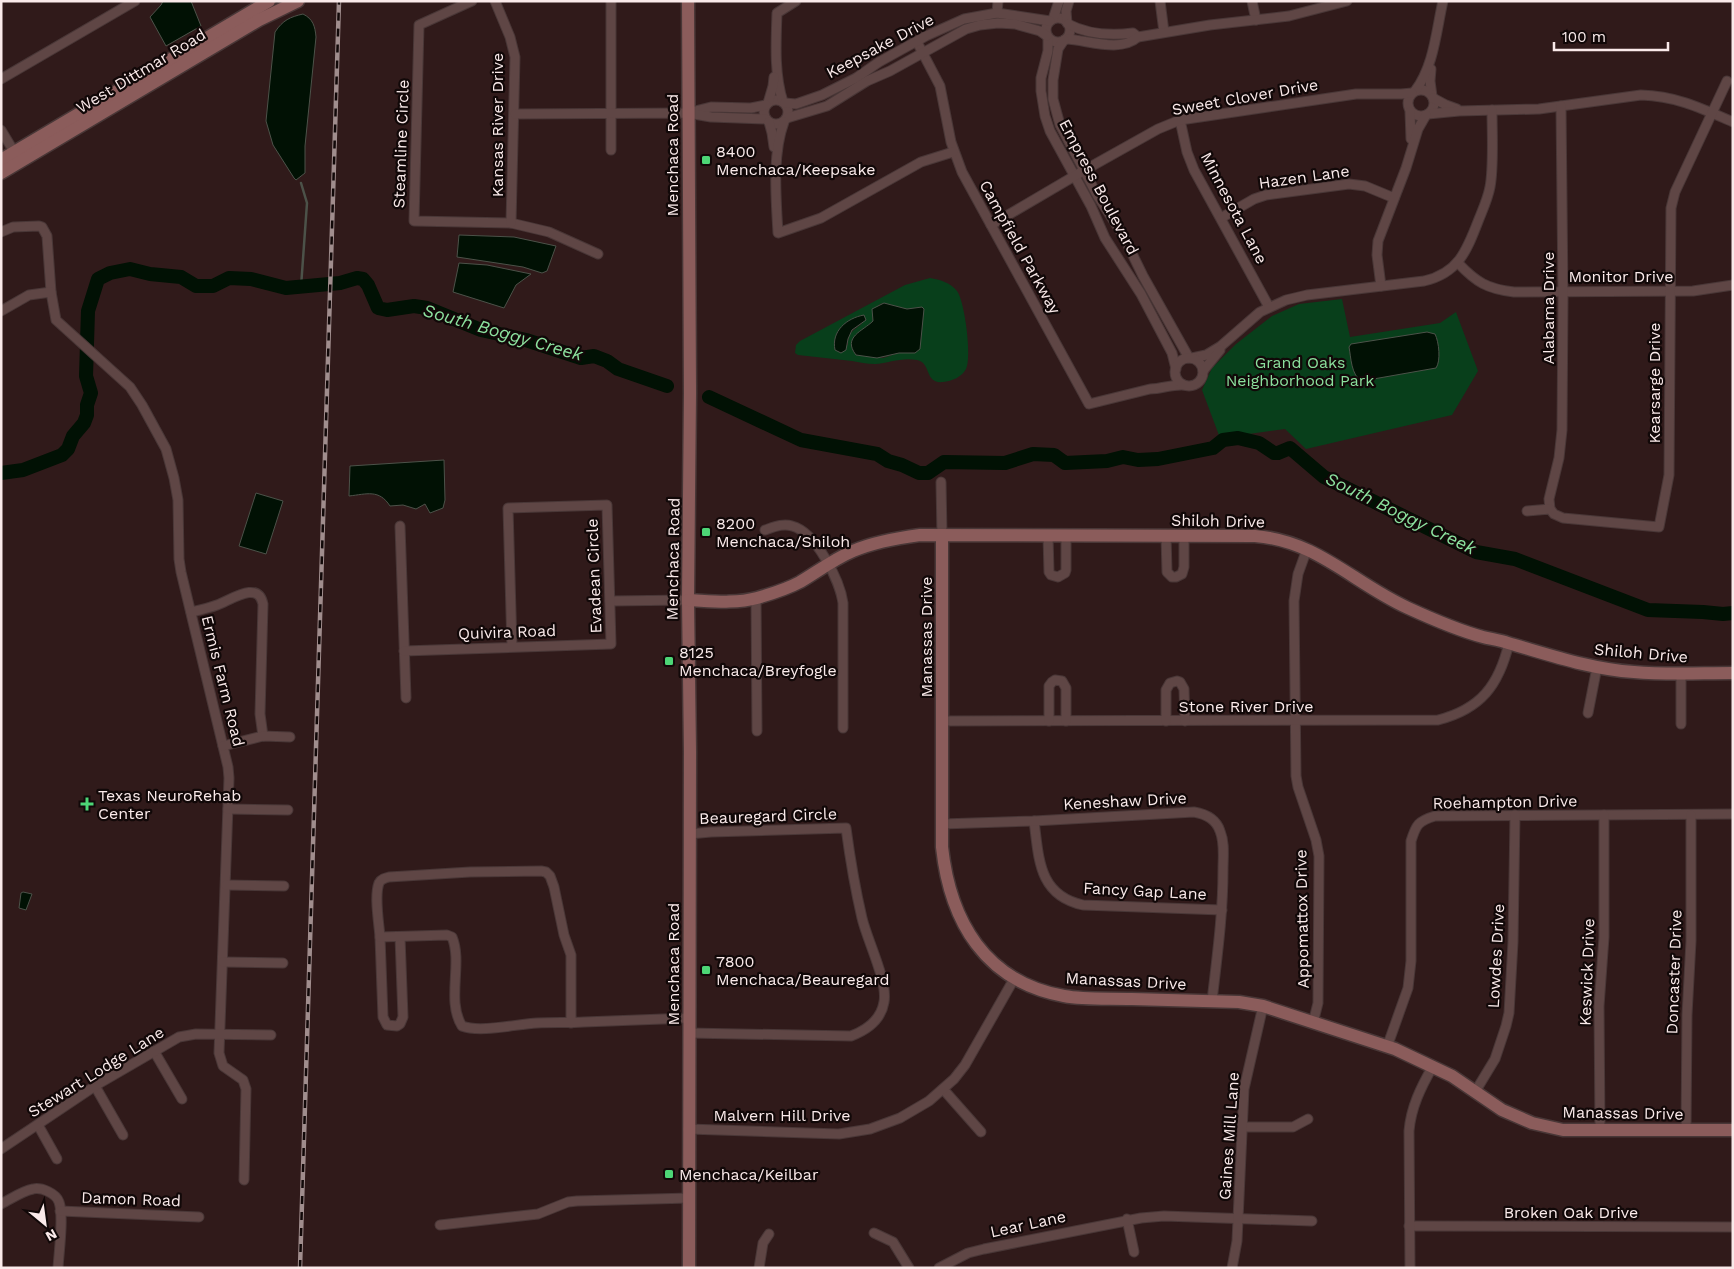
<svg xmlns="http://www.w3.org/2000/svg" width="1734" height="1269" font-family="'Work Sans',sans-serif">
<rect width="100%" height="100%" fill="#301a1a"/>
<!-- green -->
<g fill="#083f1b" fill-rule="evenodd">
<path d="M930,278c10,2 20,4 27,13 8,11 15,67 9,78 -4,8 -14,12 -23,13 -19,2 -11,-19 -26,-22 -15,-3 -28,3 -42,4 -8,0 -16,-2 -23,-3 -18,-2 -36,-4 -54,-6l-3,-2 1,-8 4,-4 105,-56zM884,303l23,6 15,-2 -7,46h-16l-16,5 -27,-3 -4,-6v-7l21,-21 -1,-9 8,-8zM866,318c-6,12 -18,9 -18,27l-14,-1 2,-6z"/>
<polygon points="1342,299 1350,337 1440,323 1456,312 1478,371 1452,415 1306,449 1285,429 1220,438 1202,390 1212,368 1236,344 1272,316 1299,304"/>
</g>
<!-- water -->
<g fill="#011104" stroke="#4c5249">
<polygon points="163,1 191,1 201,26 166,46 150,17 161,5"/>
<path d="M303,14c10,5 12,12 13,23l-11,109v27l-9,7 -2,-2 -21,-33 -7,-24 9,-89c8,-12 15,-15 28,-18z"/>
<polygon points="459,235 514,237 556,246 547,271 542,273 523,267 457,257"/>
<polygon points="459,263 487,265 531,274 516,285 504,308 453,292"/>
<path d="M884,303l23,6 15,-2 2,2 -4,40 -5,4h-16l-22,5 -21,-3c-14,-18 7,-24 17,-34l-1,-12z"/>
<path d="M864,315l2,5 -14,10 -4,9 -2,11 -5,3 -6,-3c-4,-19 12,-32 29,-35z"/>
<path d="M1427,332l8,2c4,8 6,27 1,34l-74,13c-11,-5 -11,-24 -13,-34l2,-3z"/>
<path d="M444,460l1,40 -2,8 -13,5 -5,-9 -9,5 -13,-4 -13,1c-11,-17 -23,-12 -41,-10l1,-30z"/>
<polygon points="256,493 283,501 266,554 239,546"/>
<polygon points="23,892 32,894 26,910 19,908 21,893"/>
</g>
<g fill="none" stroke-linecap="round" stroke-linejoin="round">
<!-- stream -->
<polyline stroke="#4c5249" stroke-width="2.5" points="301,287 307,203 301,183"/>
<!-- river -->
<g stroke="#011104" stroke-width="14">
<polyline points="709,397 801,440 877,454 888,461 902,465 919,473 928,473 944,462 1005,463 1033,454 1054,455 1065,463 1107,461 1123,457 1138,460 1158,459 1213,448 1223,440 1238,438 1259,443 1274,453 1278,453 1290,448 1324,477 1476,552 1515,559 1648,610 1703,612 1723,614 1733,613"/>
<polyline points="1,473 23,470 62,455 68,449 73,436 84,423 87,415 87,405 91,393 86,376 88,311 98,279 110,273 130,269 150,274 181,277 196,286 213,286 229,278 251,279 286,288 340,283 357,278 363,279 368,285 378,308 387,310 414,306 427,308 481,330 526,340 581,358 594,356 607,361 618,369 667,386"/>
</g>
<defs>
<g id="street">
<polyline points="472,1 419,25 414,221 511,223 549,232 598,254"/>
<polyline points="495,1 510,37 515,57 511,223"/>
<polyline points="611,1 611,150"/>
<polyline points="1160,1 1164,32"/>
<polyline points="1252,1 1256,20"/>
<polyline points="997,13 998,1"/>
<circle cx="1058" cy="30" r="12"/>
<polyline points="1053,19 1059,1"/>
<polyline points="1067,23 1066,11 1069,1"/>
<path d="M1068,24c21,11 42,12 65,9l5,4"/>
<polyline points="1048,37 1048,51 1041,78 1041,91 1045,116 1050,131 1091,206 1105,238 1141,294 1172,353 1176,369"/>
<path d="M1066,39c22,1 54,14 72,-2l72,-12 79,-9 58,-15"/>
<polyline points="1064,40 1058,49 1053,80 1053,99 1060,125 1097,195 1123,235 1143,276 1189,358"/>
<path d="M917,42l23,44 11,56 11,30 127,232 61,-15c12,0 22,-5 34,-4"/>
<polyline points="1431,69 1430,81 1432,96"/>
<polyline points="1,79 135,1"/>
<circle cx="1421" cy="103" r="13"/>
<path d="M1415,91c19,-25 21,-59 28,-90"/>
<polyline points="1433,98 1446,105 1457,109"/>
<circle cx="776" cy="112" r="12"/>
<path d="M783,102c-9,-28 -7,-60 -6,-89l19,-12"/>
<polyline points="768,103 773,86 774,77"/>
<polyline points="785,103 796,104 822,95 856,78 879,62 926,36 964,19 997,13 1050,21"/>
<polyline points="691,112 711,107 751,108 766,105"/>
<polyline points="1410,112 1411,139"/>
<polyline points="515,114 688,113 711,117 766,119"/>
<path d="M1428,114l31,-3 80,-2 102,-14c35,1 60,13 92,27"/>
<polyline points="787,118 827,106 867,81 890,71 966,29 980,25 998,23 1015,24 1040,31 1047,36"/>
<polyline points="1180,120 1187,152 1194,170 1269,307"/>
<polyline points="769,122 772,133 774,147"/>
<path d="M784,122c-12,32 -8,76 -6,111l43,-15 100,-56 32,-10"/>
<polyline points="1,130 16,155"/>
<polyline points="1221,218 1254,199 1266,195 1349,184 1365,186 1394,198"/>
<polyline points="991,225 1083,171 1158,129 1180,120 1356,94 1401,94 1412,93"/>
<polyline points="1,232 13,227 39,226 42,227 47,236 51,292 56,320 130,387 142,405 166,449 174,478 178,500 179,559 181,572 228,767 229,778 219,1053 223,1066 243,1080 246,1089 244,1180"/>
<path d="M1458,263c18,19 29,26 56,29l179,-1 40,-6"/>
<polyline points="1381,286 1377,255 1378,241 1406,168 1418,129 1426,115"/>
<polyline points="1,311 29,295 51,292"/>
<path d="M1192,358l14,-3 15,-9 39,-34 26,-12 21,-5 117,-14c35,-8 43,-31 55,-62 4,-10 9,-21 11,-32 4,-21 2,-54 2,-77"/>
<circle cx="1189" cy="372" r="14"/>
<polyline points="1203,371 1220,350"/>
<polyline points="941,482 942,535"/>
<polyline points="1550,509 1549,499 1559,458 1562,430 1563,298 1561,106"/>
<polyline points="1527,511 1550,509 1554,514 1563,518 1659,527 1669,475 1671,208 1675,192 1727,81"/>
<polyline points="400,526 406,698"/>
<path d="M765,530c9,-3 18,-7 27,-4 24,6 48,55 51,77v125"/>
<polyline points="1048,536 1049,572 1051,575 1058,577 1065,573 1066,570 1066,536"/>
<polyline points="1166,536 1167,572 1172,577 1176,577 1182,574 1184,567 1184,536"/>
<polyline points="1307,549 1298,574 1294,601 1296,776 1298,787 1316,840 1319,856 1318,1003 1313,1023"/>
<polyline points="756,598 757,731"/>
<polyline points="610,601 688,600"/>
<path d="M191,612c9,-2 18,-4 26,-7 14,-5 41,-25 46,-1l-3,110 3,22"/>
<polyline points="404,651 611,644 607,505 508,508 512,647"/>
<polyline points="1588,713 1597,667"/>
<path d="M942,721l496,-1c43,-11 61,-35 71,-77"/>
<polyline points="1049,721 1049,686 1052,682 1055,680 1062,681 1066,688 1066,721"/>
<polyline points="1166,721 1166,690 1170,683 1177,681 1180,682 1184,689 1185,721"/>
<polyline points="1681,724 1681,674"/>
<polyline points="223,746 263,736 290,737"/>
<polyline points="228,809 288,810"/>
<path d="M1034,821c5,37 4,74 49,84l139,5"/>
<path d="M942,824l92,-3 160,-9c12,2 22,7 26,19 5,12 3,26 3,39 0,44 -6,87 -11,131"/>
<polyline points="226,885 284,886"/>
<polyline points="380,937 383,1017 387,1025 397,1026 400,1024 403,1017 400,937"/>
<polyline points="223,962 283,963"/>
<path d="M571,1023v-68l-7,-20 -10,-48 -4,-11 -4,-4 -5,-1 -71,1 -81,5c-4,1 -8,2 -10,6 -5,13 0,40 1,54l67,-2 5,2c11,26 -6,64 10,89 18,7 55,-2 75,-3 16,-1 32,0 47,-1l105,-4"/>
<path d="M689,1033l162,3c16,-6 30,-16 33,-34 4,-21 -17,-62 -22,-84 -7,-30 -12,-60 -16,-90l-135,4 -22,2"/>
<path d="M1387,1047l21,-59 3,-27v-120c5,-16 7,-20 24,-25l298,-2"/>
<polyline points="154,1051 182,1099"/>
<polyline points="95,1086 123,1135"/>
<polyline points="943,1089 981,1132"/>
<polyline points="1475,1092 1495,1059 1506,1026 1509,1013 1513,942 1515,815"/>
<polyline points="38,1125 57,1159"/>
<polyline points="1242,1127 1293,1127 1308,1119"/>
<polyline points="688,1129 839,1134 870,1129 900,1118 929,1101 954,1079 965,1065 1014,979"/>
<polyline points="1600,1130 1599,1006 1604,937 1604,815"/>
<polyline points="1686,1131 1687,1015 1691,941 1691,815"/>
<polyline points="1,1149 98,1084 179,1037 196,1034 271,1035"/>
<path d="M1,1204c10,-5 21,-13 32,-15 8,-2 23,4 26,13 5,14 0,49 -1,66"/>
<polyline points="60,1211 199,1217"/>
<polyline points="1127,1219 1134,1252"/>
<polyline points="440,1225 538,1214 568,1202 577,1201 690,1198"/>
<polyline points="1409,1226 1733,1227"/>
<polyline points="874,1233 893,1242 909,1268"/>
<polyline points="759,1268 763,1243 769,1234"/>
<polyline points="939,1268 968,1253 984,1249 1141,1218 1164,1216 1312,1221"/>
<polyline points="1232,1268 1237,1241 1244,1089 1263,1006"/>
<path d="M1410,1268l-1,-137c2,-24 12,-44 24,-65"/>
</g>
<g id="secondary">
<polyline points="688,1 690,393 688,600 690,752 689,1268"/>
<polyline points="1,160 269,1"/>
<polyline points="1,173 259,20 298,1"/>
<path d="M942,535v312c8,74 43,135 122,149 22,4 46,2 68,3 36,1 71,2 107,3l24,4 132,43 57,27 50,34 30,13 31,7h170"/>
<path d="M688,600c23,1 47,4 69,-2 14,-4 30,-9 43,-16 17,-10 34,-23 53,-31 21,-9 44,-13 67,-16l335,1c63,5 98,47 153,72 24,11 49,22 75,29 8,2 17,3 25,6 42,12 82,26 126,29 33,3 66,1 99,1"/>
</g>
</defs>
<!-- street casing -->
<use href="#street" stroke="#493737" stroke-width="11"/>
<!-- secondary casing -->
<use href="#secondary" stroke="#493737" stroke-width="15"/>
<!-- street -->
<use href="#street" stroke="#5f4645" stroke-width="9"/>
<!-- secondary -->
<use href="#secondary" stroke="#8b5c5b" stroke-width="12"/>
<defs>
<polyline id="rail" points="300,1268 339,1"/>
</defs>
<!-- rail casing -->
<use href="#rail" stroke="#a08d8d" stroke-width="4.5"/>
<!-- rail -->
<use href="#rail" stroke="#110808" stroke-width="2.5" stroke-dasharray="8" stroke-linecap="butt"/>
</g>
<!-- markers -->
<g fill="#4dd676" stroke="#110808" stroke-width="2">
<rect x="701" y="155" width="10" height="10" rx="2.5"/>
<rect x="701" y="527" width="10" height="10" rx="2.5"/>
<rect x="664" y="656" width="10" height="10" rx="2.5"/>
<path d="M84.5 796.5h5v5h5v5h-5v5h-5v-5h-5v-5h5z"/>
<rect x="701" y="965" width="10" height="10" rx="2.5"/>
<rect x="664" y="1169" width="10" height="10" rx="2.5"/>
</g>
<g text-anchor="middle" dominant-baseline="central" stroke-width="4.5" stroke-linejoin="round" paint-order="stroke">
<!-- street labels -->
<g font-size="16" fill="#faeaea" stroke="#110808">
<text transform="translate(880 46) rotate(-28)">Keepsake Drive</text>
<text transform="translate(141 71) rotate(-31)">West Dittmar Road</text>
<text transform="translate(1245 97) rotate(-10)">Sweet Clover Drive</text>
<text transform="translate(497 125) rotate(-90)">Kansas River Drive</text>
<text transform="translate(401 144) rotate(-88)">Steamline Circle</text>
<text transform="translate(672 155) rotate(-90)">Menchaca Road</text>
<text transform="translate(1304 177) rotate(-8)">Hazen Lane</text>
<text transform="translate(1099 187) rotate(62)">Empress Boulevard</text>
<text transform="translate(1234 208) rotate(62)">Minnesota Lane</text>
<text transform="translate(1020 247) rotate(61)">Campfield Parkway</text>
<text x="1621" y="276">Monitor Drive</text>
<text transform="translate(1548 308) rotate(-90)">Alabama Drive</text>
<text transform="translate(1654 383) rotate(-90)">Kearsarge Drive</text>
<text transform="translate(1218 521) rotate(1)">Shiloh Drive</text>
<text transform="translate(673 559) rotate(-89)">Menchaca Road</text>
<text transform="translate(594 576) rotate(-92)">Evadean Circle</text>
<text transform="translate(507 632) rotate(-2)">Quivira Road</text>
<text transform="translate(926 637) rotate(-90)">Manassas Drive</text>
<text transform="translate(1641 653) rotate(5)">Shiloh Drive</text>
<text transform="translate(223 681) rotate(76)">Ermis Farm Road</text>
<text x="1246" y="706">Stone River Drive</text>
<text transform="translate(1125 801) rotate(-3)">Keneshaw Drive</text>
<text transform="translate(1505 802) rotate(-1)">Roehampton Drive</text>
<text transform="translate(768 816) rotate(-2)">Beauregard Circle</text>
<text transform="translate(1145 891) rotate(3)">Fancy Gap Lane</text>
<text transform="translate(1302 919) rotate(-91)">Appomattox Drive</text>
<text transform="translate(1496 956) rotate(-87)">Lowdes Drive</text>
<text transform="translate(673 964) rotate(-90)">Menchaca Road</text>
<text transform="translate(1587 972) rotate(-88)">Keswick Drive</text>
<text transform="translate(1674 972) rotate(-88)">Doncaster Drive</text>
<text transform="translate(1126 981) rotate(3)">Manassas Drive</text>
<text transform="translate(96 1072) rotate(-32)">Stewart Lodge Lane</text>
<text transform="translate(1623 1113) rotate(1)">Manassas Drive</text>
<text x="782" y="1115">Malvern Hill Drive</text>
<text transform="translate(1229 1136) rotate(-86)">Gaines Mill Lane</text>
<text transform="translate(131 1199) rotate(2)">Damon Road</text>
<text x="1571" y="1212">Broken Oak Drive</text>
<text transform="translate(1028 1224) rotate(-12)">Lear Lane</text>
</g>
<!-- poi labels -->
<g font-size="16" fill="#faeaea" stroke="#110808" text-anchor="start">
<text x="716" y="151">8400<tspan x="716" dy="18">Menchaca/Keepsake</tspan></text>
<text x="716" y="523">8200<tspan x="716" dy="18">Menchaca/Shiloh</tspan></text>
<text x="679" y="652">8125<tspan x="679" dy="18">Menchaca/Breyfogle</tspan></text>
<text x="98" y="795">Texas NeuroRehab<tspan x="98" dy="18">Center</tspan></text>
<text x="716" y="961">7800<tspan x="716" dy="18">Menchaca/Beauregard</tspan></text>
<text x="679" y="1174">Menchaca/Keilbar</text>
</g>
<!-- park labels -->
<g font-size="16" fill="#8be09d" stroke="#110808">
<text x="1300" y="362">Grand Oaks<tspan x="1300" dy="18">Neighborhood Park</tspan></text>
</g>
<!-- water labels -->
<g font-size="18" font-style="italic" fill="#8ce19e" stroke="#110808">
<text transform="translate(503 332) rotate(16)">South Boggy Creek</text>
<text transform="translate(1401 513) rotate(26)">South Boggy Creek</text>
</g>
</g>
<!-- border -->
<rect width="1734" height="1269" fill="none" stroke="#faeaea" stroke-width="5"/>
<!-- north arrow -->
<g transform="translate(45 1224) rotate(151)" stroke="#110808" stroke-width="4" paint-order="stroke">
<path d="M0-4L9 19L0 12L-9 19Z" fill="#faeaea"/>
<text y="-8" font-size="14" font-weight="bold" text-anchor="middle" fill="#faeaea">N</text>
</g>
<!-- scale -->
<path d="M1554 42v8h114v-8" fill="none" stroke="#faeaea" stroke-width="2.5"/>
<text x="1562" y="42" font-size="15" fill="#faeaea" stroke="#110808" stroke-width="4" paint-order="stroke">100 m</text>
</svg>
